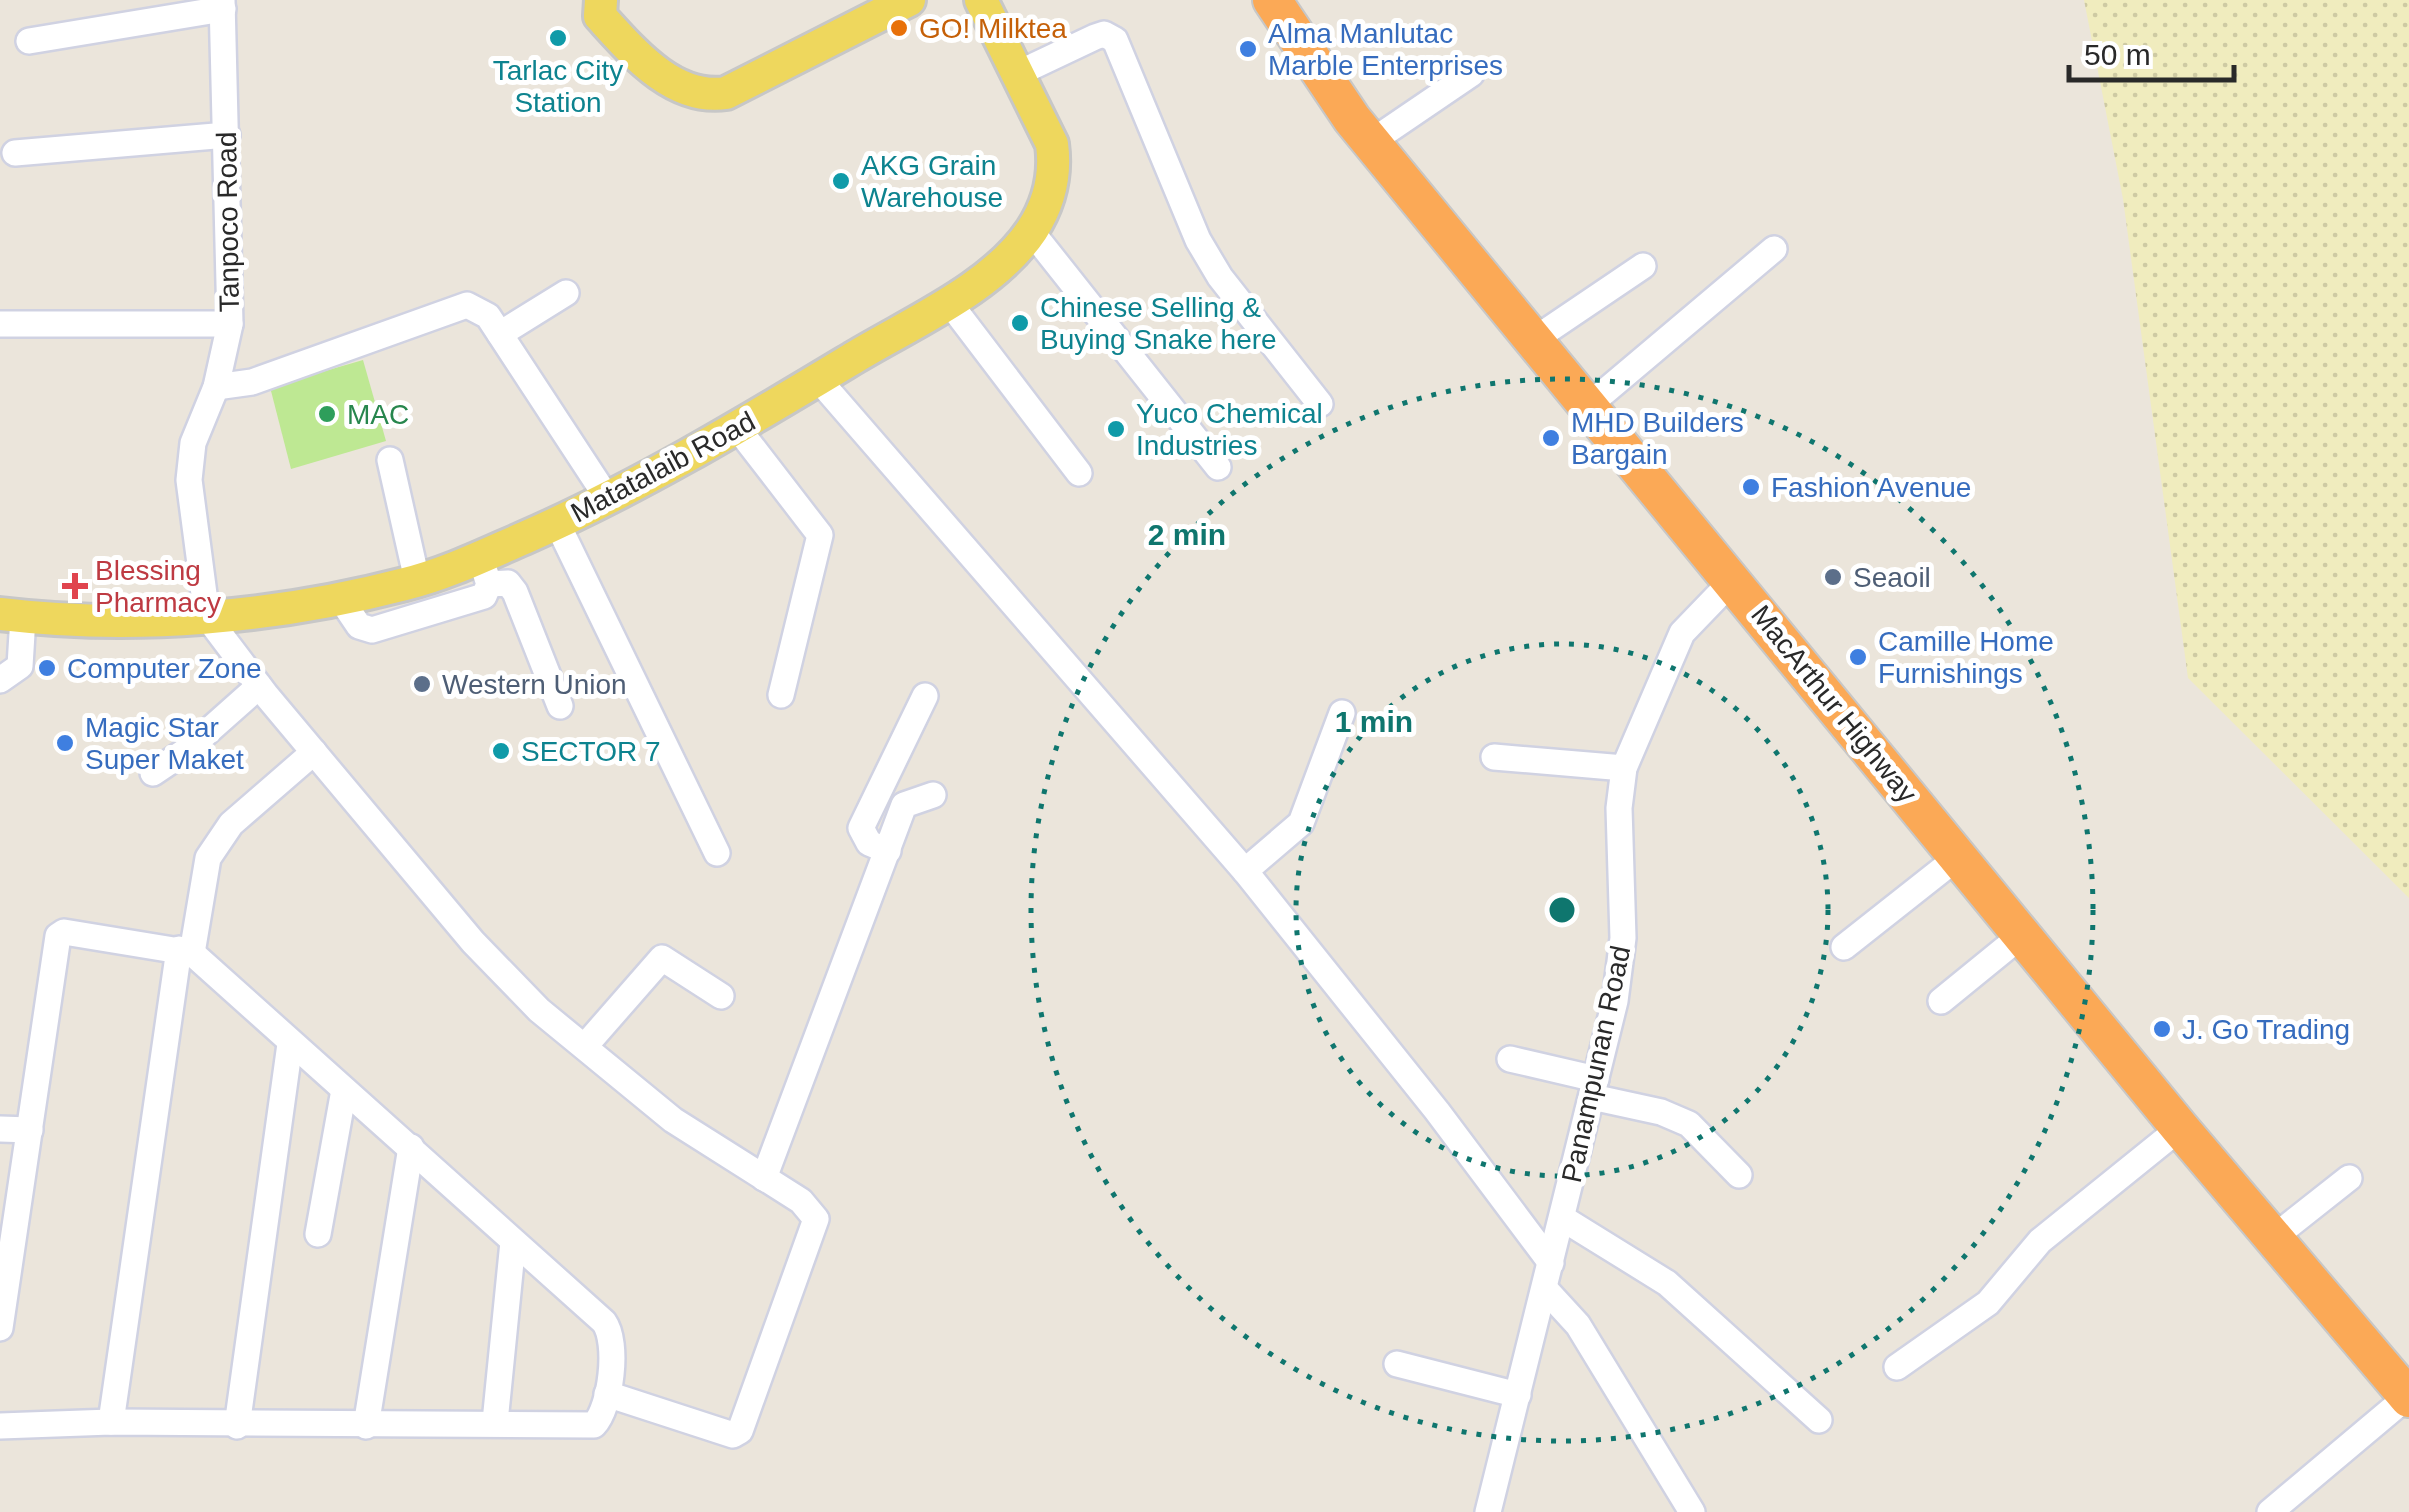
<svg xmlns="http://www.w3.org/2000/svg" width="2409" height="1512" font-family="Arial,sans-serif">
<defs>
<pattern id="sand-dots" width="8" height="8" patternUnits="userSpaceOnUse" patternTransform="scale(2.5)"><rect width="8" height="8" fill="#f0ecbe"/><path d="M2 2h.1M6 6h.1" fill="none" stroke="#cecaa3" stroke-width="1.8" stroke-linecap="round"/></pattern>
</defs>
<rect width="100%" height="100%" fill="#ebe5db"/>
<!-- sand -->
<polygon fill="url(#sand-dots)" points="2084,0 2409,0 2409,898 2188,678 2123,199"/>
<!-- pitch -->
<polygon fill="#bee893" points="363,360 386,441 291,469 270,387"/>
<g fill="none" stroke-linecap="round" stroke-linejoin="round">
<defs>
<g id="minor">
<polyline points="222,0 230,324 216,387 193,443 189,480 207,617 266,695 473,942 539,1010 673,1120 801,1201 816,1219 740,1431 733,1435 607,1394"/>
<polyline points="29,41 223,9"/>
<polyline points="1019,73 1095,37 1104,34 1115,40 1198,240 1220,277 1320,404"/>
<polyline points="1371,142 1471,74"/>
<polyline points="15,153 227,135"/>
<polyline points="1031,231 1218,467"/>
<polyline points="948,301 1079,473"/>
<polyline points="0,324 230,324"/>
<polyline points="500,334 566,293"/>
<polyline points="1535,339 1643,266"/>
<polyline points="818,379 1245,871 1437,1111 1551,1263"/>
<polyline points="216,387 252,382 467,305 488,316 608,499"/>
<polyline points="1589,405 1774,249"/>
<polyline points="739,430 820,535 781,695"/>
<polyline points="390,460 417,580"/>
<polyline points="557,523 717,853"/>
<polyline points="489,584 508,583 515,592 560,706"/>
<polyline points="340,598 359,626 372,630 484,596 489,584 480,557"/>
<polyline points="0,680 20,666 23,617"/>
<polyline points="1494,757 1624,768"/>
<polyline points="153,773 187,750 259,686"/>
<polyline points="888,851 869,843 861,828 925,696"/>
<polyline points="1245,871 1301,823 1342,713"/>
<polyline points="1844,947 1958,857"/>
<polyline points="192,953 208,858 231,824 314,752"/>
<polyline points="1941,1001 2022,935"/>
<polyline points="585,1046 662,958 721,996"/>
<polyline points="1510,1059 1596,1079"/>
<polyline points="1592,1097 1661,1112 1689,1124 1739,1175"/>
<polyline points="0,1129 30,1130"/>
<polyline points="764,1178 904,805 933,795"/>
<polyline points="1562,1218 1667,1283 1819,1420"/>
<polyline points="318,1234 344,1090"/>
<polyline points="2273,1238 2349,1178"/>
<polyline points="1545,1289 1578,1325 1692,1512"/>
<path d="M0,1328l58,-392 6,-4 128,21 412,369c15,21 7,85 -10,103l-483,-3 -111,4"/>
<polyline points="1397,1364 1518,1395"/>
<polyline points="1897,1367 1988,1303 2040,1241 2180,1128"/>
<polyline points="111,1422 179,949"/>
<polyline points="495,1422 513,1242"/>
<polyline points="237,1426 290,1044"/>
<polyline points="366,1426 411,1147"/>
<polyline points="1488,1512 1615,1001 1623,938 1619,808 1624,768 1682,633 1734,579"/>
<polyline points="2270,1512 2408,1396"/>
</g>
<g id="major">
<path d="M601,0l-1,16c32,35 73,85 126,77l183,-93"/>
<path d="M0,614c134,16 274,4 405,-30 41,-10 80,-29 119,-46 116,-51 223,-116 331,-181 58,-35 138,-69 177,-127 17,-26 24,-56 20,-86l-71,-144"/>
</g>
<polyline id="highway" points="1272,0 1352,119 2180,1128 2409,1398"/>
</defs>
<!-- minor casing -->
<use href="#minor" stroke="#d0d2e2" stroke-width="30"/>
<!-- major casing -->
<use href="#major" stroke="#c7c7c7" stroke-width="38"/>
<!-- highway casing -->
<use href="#highway" stroke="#c7c7c7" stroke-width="42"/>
<!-- minor -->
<use href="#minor" stroke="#fff" stroke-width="25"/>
<!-- major -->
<use href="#major" stroke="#eed75d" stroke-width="32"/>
<!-- highway -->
<use href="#highway" stroke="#fba956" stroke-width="38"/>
</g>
<!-- distance rings -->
<g fill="none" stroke="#0f766e" stroke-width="5" stroke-dasharray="5 10">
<circle cx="1562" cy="910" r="266"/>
<circle cx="1562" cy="910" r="531"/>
</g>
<!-- markers -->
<circle fill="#e8710a" stroke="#fff" stroke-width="4" cx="899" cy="28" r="10"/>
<g fill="#0f9aa8" stroke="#fff" stroke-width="4">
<circle cx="558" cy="38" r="10"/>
<circle cx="841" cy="181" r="10"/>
<circle cx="1020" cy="323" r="10"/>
<circle cx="1116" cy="429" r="10"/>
<circle cx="501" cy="751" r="10"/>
</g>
<g fill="#3f7fe0" stroke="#fff" stroke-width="4">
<circle cx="1248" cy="49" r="10"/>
<circle cx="1551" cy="438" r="10"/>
<circle cx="1751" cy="487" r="10"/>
<circle cx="1858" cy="657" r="10"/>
<circle cx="47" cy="668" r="10"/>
<circle cx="65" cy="743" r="10"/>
<circle cx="2162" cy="1029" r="10"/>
</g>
<circle fill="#2e9e5b" stroke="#fff" stroke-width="4" cx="327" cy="414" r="10"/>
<g fill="#5c6f8a" stroke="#fff" stroke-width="4">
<circle cx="1833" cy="577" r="10"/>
<circle cx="422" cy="684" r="10"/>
</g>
<path fill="#e0444e" stroke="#fff" stroke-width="4" d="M70 571h10v10h10v10h-10v10h-10v-10h-10v-10h10z"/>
<g text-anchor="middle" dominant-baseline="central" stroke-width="10" stroke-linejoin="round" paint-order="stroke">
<!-- food labels -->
<g font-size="28" fill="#c56008" stroke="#fff" text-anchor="start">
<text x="919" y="28">GO! Milktea</text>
</g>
<!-- shop labels -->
<g font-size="28" fill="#366cbe" stroke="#fff" text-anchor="start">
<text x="1268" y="33">Alma Manlutac<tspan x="1268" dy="32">Marble Enterprises</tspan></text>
<text x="1571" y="422">MHD Builders<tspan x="1571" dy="32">Bargain</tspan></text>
<text x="1771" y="487">Fashion Avenue</text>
<text x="1878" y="641">Camille Home<tspan x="1878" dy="32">Furnishings</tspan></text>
<text x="67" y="668">Computer Zone</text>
<text x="85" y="727">Magic Star<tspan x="85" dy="32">Super Maket</tspan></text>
<text x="2182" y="1029">J. Go Trading</text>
</g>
<!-- culture labels -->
<g font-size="28" fill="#0d838f" stroke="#fff" text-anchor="start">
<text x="558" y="70" text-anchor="middle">Tarlac City<tspan x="558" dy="32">Station</tspan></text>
<text x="861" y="165">AKG Grain<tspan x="861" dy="32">Warehouse</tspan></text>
<text x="1040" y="307">Chinese Selling &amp;<tspan x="1040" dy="32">Buying Snake here</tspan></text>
<text x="1136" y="413">Yuco Chemical<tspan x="1136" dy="32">Industries</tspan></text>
<text x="521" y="751">SECTOR 7</text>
</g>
<!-- street labels -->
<g font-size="28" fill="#292929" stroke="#fff">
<text transform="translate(228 222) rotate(-91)">Tanpoco Road</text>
<text transform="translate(663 467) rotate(-28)">Matatalaib Road</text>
<text transform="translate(1834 704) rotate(51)">MacArthur Highway</text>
<text transform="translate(1596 1064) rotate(-78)">Panampunan Road</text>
</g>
<!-- leisure labels -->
<g font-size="28" fill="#27864d" stroke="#fff" text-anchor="start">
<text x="347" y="414">MAC</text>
</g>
<!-- health labels -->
<g font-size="28" fill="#be3a42" stroke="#fff" text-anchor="start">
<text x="95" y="570">Blessing<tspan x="95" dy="32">Pharmacy</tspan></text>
</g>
<!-- service labels -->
<g font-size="28" fill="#4e5e75" stroke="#fff" text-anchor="start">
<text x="1853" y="577">Seaoil</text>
<text x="442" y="684">Western Union</text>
</g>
</g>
<circle cx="1562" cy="910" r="15" fill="#0f766e" stroke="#fff" stroke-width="5"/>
<g font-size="30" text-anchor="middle" font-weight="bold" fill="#0f766e" stroke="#fff" stroke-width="10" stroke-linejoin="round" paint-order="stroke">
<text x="1187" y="545">2 min</text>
<text x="1374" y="732">1 min</text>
</g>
<!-- scale -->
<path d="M2069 65v15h165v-15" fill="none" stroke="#292929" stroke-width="5"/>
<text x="2084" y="65" font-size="30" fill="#292929" stroke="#ffffff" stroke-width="8" paint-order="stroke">50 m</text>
</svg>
